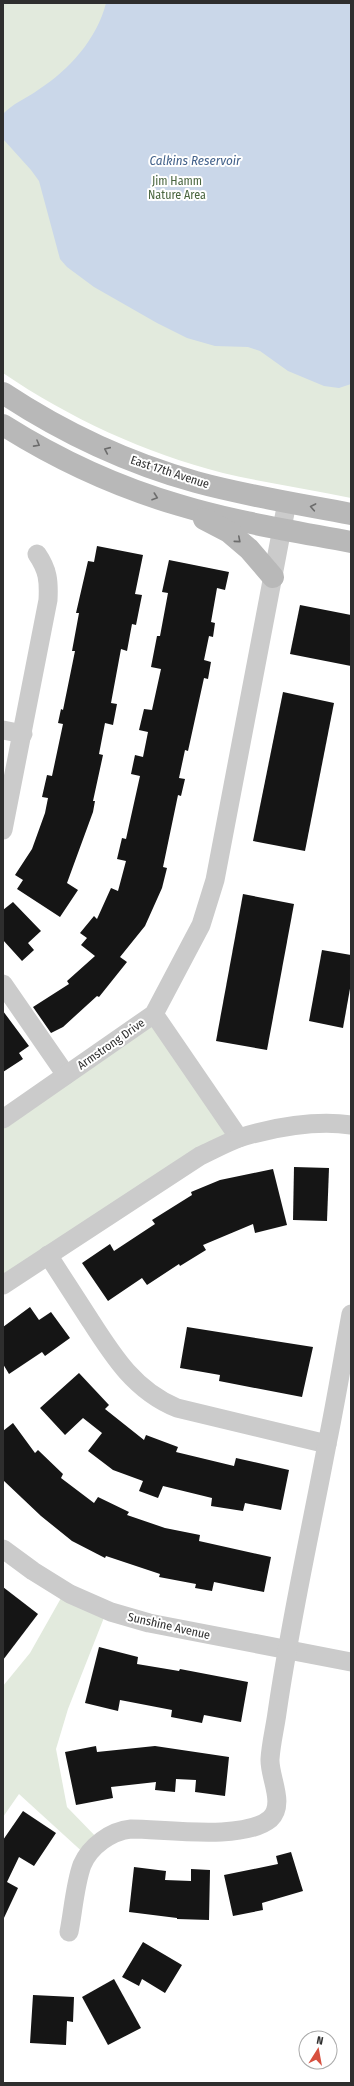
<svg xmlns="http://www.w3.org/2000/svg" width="354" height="2086" font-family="'Fira Sans Condensed',sans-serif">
<rect width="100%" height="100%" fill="#fff"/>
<!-- green -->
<g fill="#e2eadd">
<path d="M3,3h348v495c-42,-9 -86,-15 -128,-25 -78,-20 -154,-55 -220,-100z"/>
<polygon points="154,1014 239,1138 3,1285 3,1119"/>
<polygon points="65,1591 107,1610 68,1709 56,1749 67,1807 101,1842 87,1856 19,1794 3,1817 3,1686 30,1653"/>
</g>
<!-- water -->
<path fill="#cad7e9" d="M106,3h245v381l-12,4 -15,-2 -36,-15 -28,-20 -12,-4 -33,-1 -28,-8 -30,-15 -63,-36 -27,-20 -7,-8 -21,-78 -8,-11 -28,-31v-25c9,-10 24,-16 35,-24 31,-20 59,-51 68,-87z"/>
<!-- building -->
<g fill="#151515">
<polygon points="97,546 143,555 135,594 142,595 136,625 132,624 127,651 121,649 111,703 117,704 113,725 105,723 99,754 103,755 93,801 95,801 93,812 67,883 78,890 60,917 17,889 23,880 15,875 32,849 45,813 48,798 42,797 47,775 52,776 63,724 58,723 61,709 63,710 75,651 72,651 79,613 76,613 88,561 94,562"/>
<polygon points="169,560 229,572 225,590 217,588 211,622 215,623 213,637 209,636 204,660 211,662 208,679 204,678 188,751 185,750 179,778 185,779 181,796 178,795 163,867 167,868 162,888 145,926 120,957 127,962 99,997 97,996 63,1027 51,1033 33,1007 69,984 67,981 95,956 81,945 87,938 80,933 94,916 97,919 111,888 118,891 126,861 117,859 122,838 126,839 140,776 131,774 135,755 143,757 148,732 139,730 144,709 152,710 161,669 151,667 157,636 160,636 168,593 162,592"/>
<polygon points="300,605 351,615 351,666 290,654"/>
<polygon points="283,692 334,703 305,851 253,841"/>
<polygon points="243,894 294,904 267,1050 216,1041"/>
<polygon points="13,902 41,931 28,943 34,950 22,961 3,940 3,910"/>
<polygon points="322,950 351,955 351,983 343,1028 309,1021"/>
<polygon points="3,1011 29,1046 19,1053 23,1059 3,1072"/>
<polygon points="294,1167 329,1168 327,1221 293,1220"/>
<polygon points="273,1169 287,1225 255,1233 253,1224 203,1245 206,1250 180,1266 179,1264 147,1285 142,1278 108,1301 82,1263 110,1244 114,1251 155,1224 152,1220 192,1195 191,1192 220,1180"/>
<polygon points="30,1307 39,1320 51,1312 70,1338 45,1356 42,1352 9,1374 3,1364 3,1327"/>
<polygon points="187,1327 313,1347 302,1397 219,1381 220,1375 180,1368"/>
<polygon points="79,1373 109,1405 105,1409 144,1440 146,1435 178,1447 176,1452 234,1466 236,1458 289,1470 281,1510 245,1503 243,1511 211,1506 212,1498 163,1486 158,1498 139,1491 143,1481 113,1470 88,1451 102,1433 83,1418 65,1435 40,1408"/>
<polygon points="13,1423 35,1453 38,1450 63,1474 61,1478 94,1503 98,1497 129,1512 127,1515 165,1528 200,1535 199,1541 271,1557 264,1592 214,1582 212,1591 195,1588 196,1584 159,1577 160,1574 106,1556 105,1558 72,1541 41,1516 3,1480 3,1431"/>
<polygon points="3,1587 38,1614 3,1660"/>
<polygon points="99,1647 138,1657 137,1664 179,1671 180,1669 248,1682 241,1722 204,1715 202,1723 171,1717 172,1710 120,1700 118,1711 85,1703"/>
<polygon points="96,1746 97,1752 155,1746 229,1757 225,1796 195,1792 196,1780 176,1779 175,1792 155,1790 156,1782 111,1787 113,1798 76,1805 65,1752"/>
<polygon points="23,1811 56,1833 34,1866 19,1857 7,1882 18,1888 3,1920 3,1840"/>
<polygon points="291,1852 303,1891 262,1903 263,1910 233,1916 224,1875 278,1864 276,1856"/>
<polygon points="134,1867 166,1871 165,1880 191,1881 191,1869 210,1870 209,1920 177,1919 177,1918 129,1912"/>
<polygon points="143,1942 182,1965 165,1993 142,1979 139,1986 122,1977"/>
<polygon points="114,1979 141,2028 108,2045 82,1997"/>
<polygon points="33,1995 74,1997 73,2022 67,2021 66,2045 30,2043"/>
</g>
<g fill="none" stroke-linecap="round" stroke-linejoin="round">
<!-- minor -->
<g stroke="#cbcbcb" stroke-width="19">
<polyline points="3,730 23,734"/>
<path d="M3,830l45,-230c1,-19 0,-30 -11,-46"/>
<polyline points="3,984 66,1075"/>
<polyline points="154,1014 239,1138"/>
<polyline points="3,1119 154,1014 201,925 215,880 287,502"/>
<path d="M48,1255c14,22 28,43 42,65 23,36 45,71 87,88l150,36"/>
<path d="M3,1285l197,-129c13,-6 26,-13 39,-18 34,-11 77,-18 112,-13"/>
<polyline points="3,1549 33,1571 70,1594 111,1612 149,1623 351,1662"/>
<path d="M69,1932c4,-20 6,-48 13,-67 8,-19 29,-34 49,-36 33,0 113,12 139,-10 16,-15 -1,-42 0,-60 1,-16 5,-31 7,-46 13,-91 33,-179 50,-269 9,-43 16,-87 24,-130"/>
</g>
<!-- secondary -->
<g stroke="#b8b8b8" stroke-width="22">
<path d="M3,393c59,39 125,70 193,89 51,14 103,22 155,32"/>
<path d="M3,425c54,34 114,62 176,80 56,17 114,26 172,37"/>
<polyline points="204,519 229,532 249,549 273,577"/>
</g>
</g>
<!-- one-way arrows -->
<defs><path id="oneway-chevron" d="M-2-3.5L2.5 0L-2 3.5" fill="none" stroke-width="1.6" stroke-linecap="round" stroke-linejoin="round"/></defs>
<g stroke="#6c6c6c">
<use href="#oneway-chevron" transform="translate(37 444) rotate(29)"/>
<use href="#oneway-chevron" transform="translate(107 450) rotate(-156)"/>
<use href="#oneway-chevron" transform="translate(155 497) rotate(19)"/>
<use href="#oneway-chevron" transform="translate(313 507) rotate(-169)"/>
<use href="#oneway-chevron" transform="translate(238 540) rotate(41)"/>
</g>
<g text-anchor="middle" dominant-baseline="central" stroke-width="4" stroke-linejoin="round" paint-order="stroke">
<!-- park labels -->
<g font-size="12" fill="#4a663f" stroke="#fff">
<text x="177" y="181">Jim Hamm<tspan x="177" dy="14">Nature Area</tspan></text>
</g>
<!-- street labels -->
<g font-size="12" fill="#2e2e2e" stroke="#fff">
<text transform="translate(170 472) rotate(18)">East 17th Avenue</text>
<text transform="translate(111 1044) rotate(-35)">Armstrong Drive</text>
<text transform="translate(169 1626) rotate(13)">Sunshine Avenue</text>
</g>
<!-- water labels -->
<g font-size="13" font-style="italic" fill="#42618a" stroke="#fff">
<text x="195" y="160">Calkins Reservoir</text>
</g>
</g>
<!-- border -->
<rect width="354" height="2086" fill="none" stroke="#2e2e2e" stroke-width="8"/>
<!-- north arrow -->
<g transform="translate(318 2050) rotate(11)"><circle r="19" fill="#ffffff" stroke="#ababab"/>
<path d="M0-3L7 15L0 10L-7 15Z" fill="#d74f3e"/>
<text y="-6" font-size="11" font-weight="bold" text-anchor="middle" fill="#2e2e2e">N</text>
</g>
</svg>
